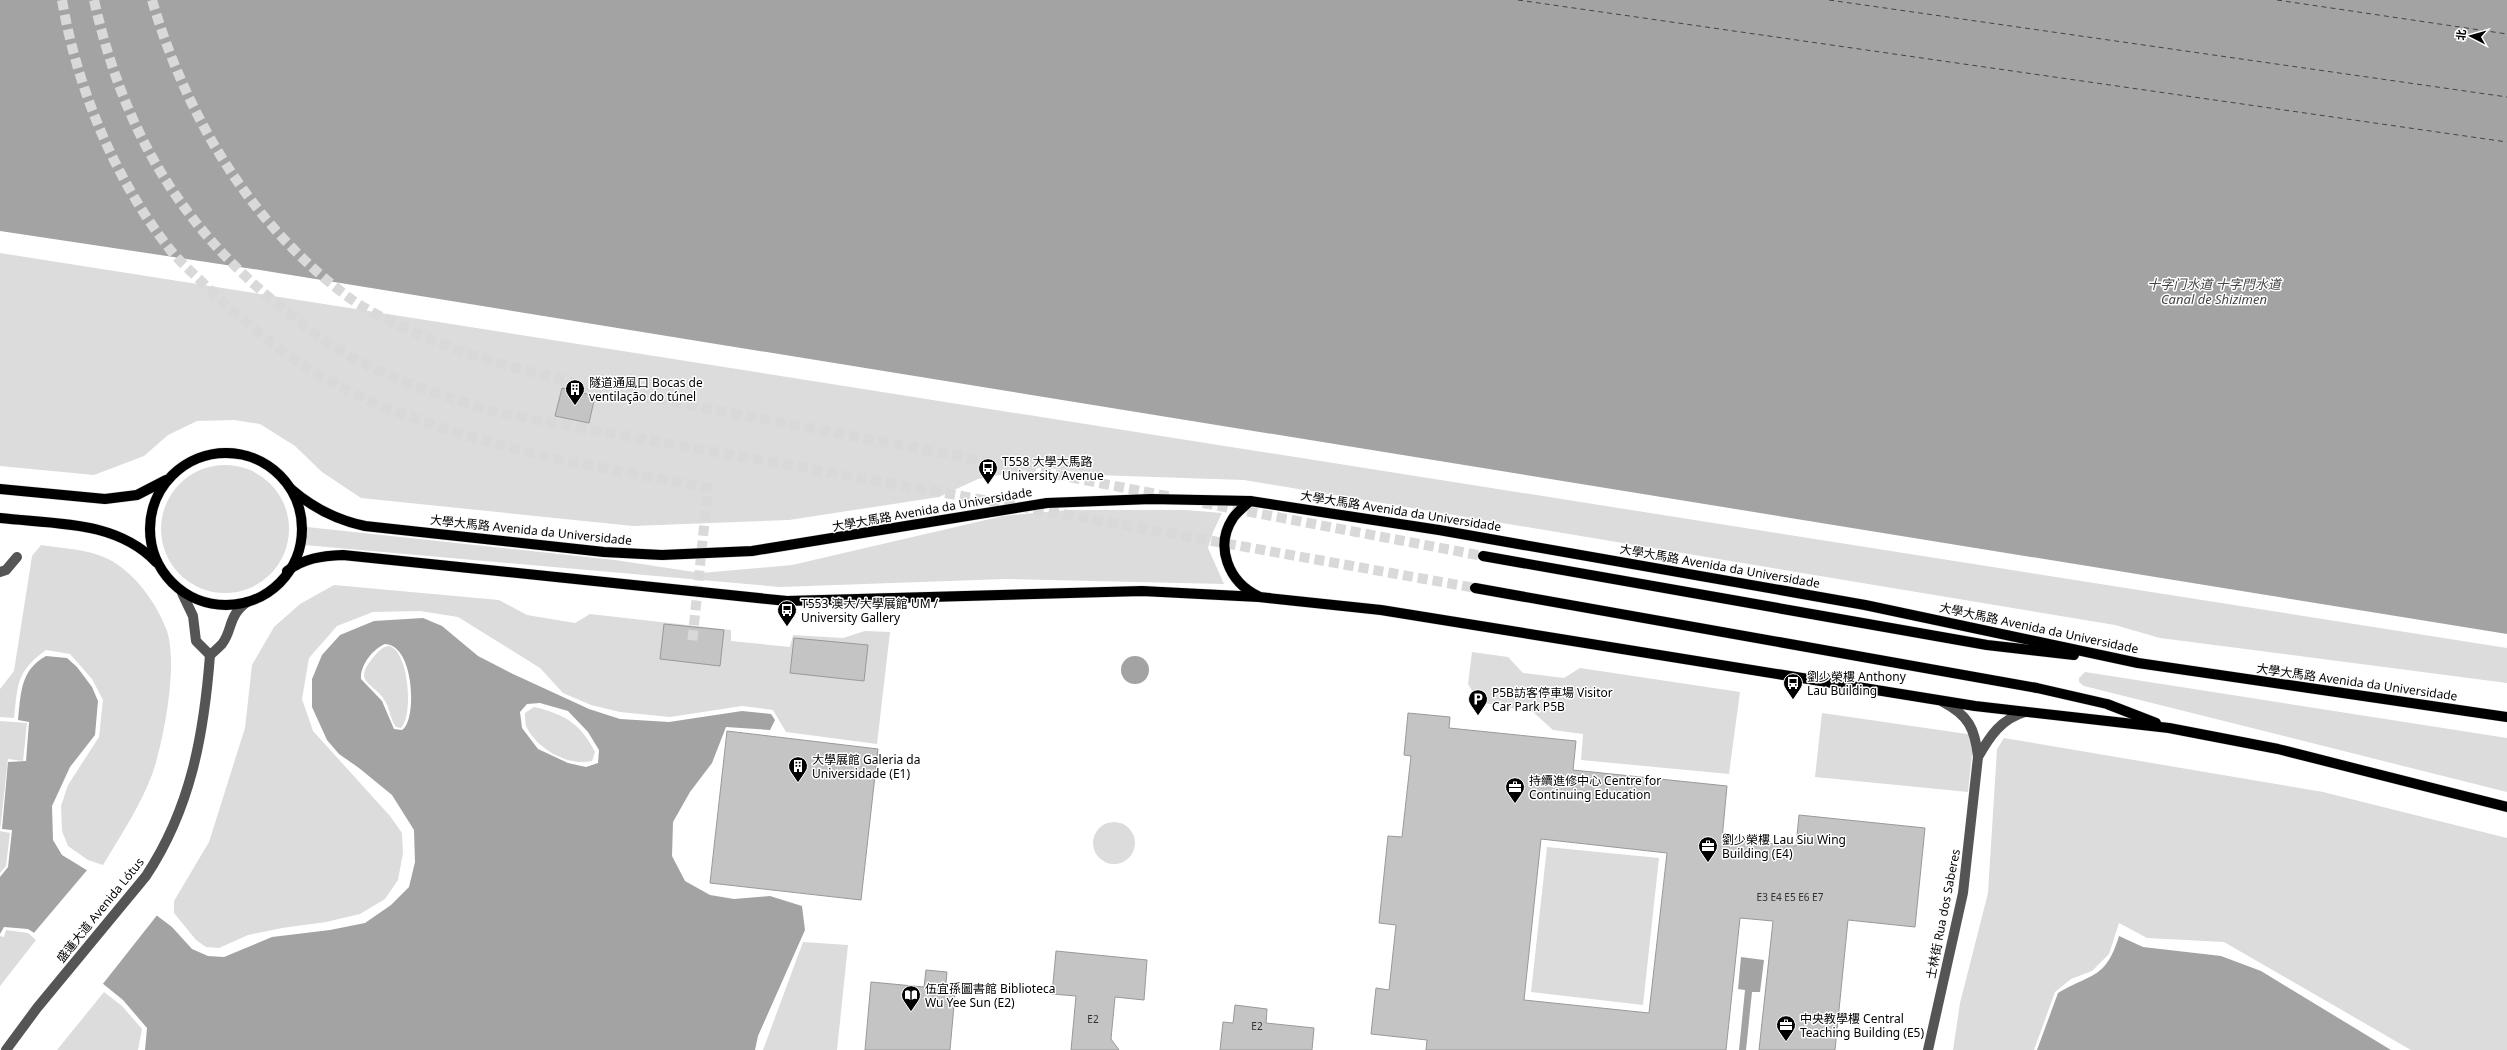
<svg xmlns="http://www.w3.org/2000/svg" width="2507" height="1050" font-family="'Noto Sans','Noto Sans SC',sans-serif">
<rect width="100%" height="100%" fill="#fff"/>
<!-- green -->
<g fill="#dcdcdc">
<polygon points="0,253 2507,648 2507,683 2160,638 2115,625 1244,480 1095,475 1043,467 978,479 939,497 789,520 633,526 361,498 322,472 295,446 260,424 234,420 197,421 168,435 144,456 94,475 0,466"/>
<circle cx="225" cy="529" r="64"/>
<polygon points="1067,510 1186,510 1222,513 1213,532 1208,548 1224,584 1005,579 780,587 304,545 307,527 615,560 701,573 792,565 1003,516"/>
<path d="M41,545c24,4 50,4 71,16 25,15 45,43 55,70 11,34 -3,108 -14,141 -12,33 -32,63 -50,93l-15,-5 -20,-14 -6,-15 -1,-25 7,-21 31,-48 4,-37 -11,-21 -22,-25 -24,-4c-30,22 -28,34 -32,68l-14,-1v-28l14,-18 18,-115z"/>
<polygon points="334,585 499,600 527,615 575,623 590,614 731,630 731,641 790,647 793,635 843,638 865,631 890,632 877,744 786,732 773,710 742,706 670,717 620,712 591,705 563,693 540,668 458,617 420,611 373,612 337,626 309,658 302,699 313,731 390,816 402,833 403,853 398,880 385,899 360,914 326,922 282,928 248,935 219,948 206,947 196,940 174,913 174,901 209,842 245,728 252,665 274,627 300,604"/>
<path d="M389,646c20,4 25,71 12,82l-5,-1c-6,-8 -6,-18 -11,-26 -10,-18 -33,-18 -13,-42 5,-6 9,-12 17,-13z"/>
<polygon points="1472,652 1508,657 1523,673 1564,678 1580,668 1740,692 1729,774 1581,760 1583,734 1553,730 1533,712 1479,702 1468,684"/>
<polygon points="2085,672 2507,738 2507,792 2084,686 2079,682 2079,678"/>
<path d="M534,707c30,7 46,16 61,45l-3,9c-24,6 -56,-13 -66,-35 -1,-4 -1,-9 -1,-13z"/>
<polygon points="1822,713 1974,735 1968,792 1815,777"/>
<polygon points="0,721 27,723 23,761 8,759 0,831 10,833 6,866 0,873"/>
<polygon points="2004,738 2323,792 2507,838 2507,1050 2411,1050 2224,942 2147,938 2119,923 2109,954 2092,971 2071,979 2055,992 2034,1050 1953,1050 1960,1003 1988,893 1997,749"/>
<circle cx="1114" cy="843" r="21"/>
<polygon points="1547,847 1659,858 1643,1005 1531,992"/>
<polygon points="6,930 28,933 36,940 0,986 0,936 4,937"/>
<polygon points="803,942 848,945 837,1050 763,1050"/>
<polygon points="104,992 122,1006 142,1029 138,1050 57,1050"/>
</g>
<!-- water -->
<g fill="#a3a3a3" fill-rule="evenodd">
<polygon points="0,0 2507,0 2507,634 260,270 0,231"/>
<path d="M423,618l19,8 36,30 35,18 76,35 31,10 49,3 73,-11 29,3 4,6 -5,10 -44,-3 -14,36 -22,29 -17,30 -1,34 13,25 25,14 24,4 36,-3 32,10 3,24 -47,106 -3,14h-610l2,-22 -24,-28 -58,-47 -37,-24 -24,-2 -4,7v-57l8,-10 4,-37 -10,-1 6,-67 18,-1 3,-39 -11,-2c3,-26 2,-50 28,-64l21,2 10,9 15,20 6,14 -3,34 -25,32 -18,39 1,34 9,15 77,47 33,25 20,22 16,7 16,1 48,-20 58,-7 35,-7 26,-18 18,-18 6,-25 -1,-32 -22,-35 -33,-27 -20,-14 -12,-14 -15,-33v-28l10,-24 18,-20 34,-14zM385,644c30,1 32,77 17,86l-8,-1 -12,-28 -21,-22c-1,-14 12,-30 24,-35zM540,703l28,8 20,21 11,18 -1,13 -12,4 -18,-4 -30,-14 -16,-21 -2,-16 7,-8z"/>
<circle cx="1135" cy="670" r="14"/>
<path d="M2119,936l24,11 78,9 40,15 130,79h-354l21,-57c34,-20 48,-14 61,-57z"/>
<polygon points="1741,957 1764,960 1760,992 1752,992 1746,1050 1739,1050 1745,990 1738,989"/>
</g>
<!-- pier -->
<polygon fill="#fff" points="88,869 117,884 158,914 102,985 83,968 33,934"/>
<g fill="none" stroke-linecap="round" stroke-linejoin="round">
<!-- ferry -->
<g stroke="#444" stroke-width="1" stroke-dasharray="5 4" stroke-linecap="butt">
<polyline points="1518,0 2507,142"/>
<polyline points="1829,0 2507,97"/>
<polyline points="2277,0 2507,34"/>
</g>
</g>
<!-- building -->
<g fill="#c4c4c4" stroke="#999" fill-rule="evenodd">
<polygon points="562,388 595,396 589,423 555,416"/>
<polygon points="664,624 724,630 720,666 660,659"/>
<polygon points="794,638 868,645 864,681 790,673"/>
<path d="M1408,713l42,4 -1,11 127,13 -3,29 154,16 -5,53 74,7 3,-31 126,13 -10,99 -67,-7 -13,130h-76l14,-129 -33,-3 -14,132h-300l1,-10 -56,-6 5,-46 13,2 7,-65 -17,-2 9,-87 14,1 9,-81 -7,-1zM1541,839l126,14 -18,160 -125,-13z"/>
<polygon points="727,731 878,749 861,900 710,883"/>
<polygon points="1056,951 1147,960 1144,1000 1115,997 1111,1039 1119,1050 1071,1050 1076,996 1052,994"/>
<polygon points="926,970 947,972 945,993 955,994 950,1050 865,1050 871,982 924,987"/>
<polygon points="1235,1005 1267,1009 1266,1023 1314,1028 1312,1050 1220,1050 1223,1022 1233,1023"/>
</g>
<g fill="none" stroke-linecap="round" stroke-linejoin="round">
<!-- minor-tunnel -->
<path stroke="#d9d9d9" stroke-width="10" stroke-dasharray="10 5" stroke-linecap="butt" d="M62,0c15,88 53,181 110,252 9,11 21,21 31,31 35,34 72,65 113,90 53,32 121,55 180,71 69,19 142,30 212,44l-16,156"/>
<!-- major-tunnel -->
<g stroke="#d9d9d9" stroke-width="10" stroke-dasharray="10 5" stroke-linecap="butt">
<path d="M94,0c29,129 85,225 188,308 25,20 53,42 83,56 46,22 94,38 144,51l966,173"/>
<path d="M152,0c34,116 100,227 199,299 23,16 51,28 76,39 100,41 208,56 314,77 143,27 287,54 431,82"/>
<polyline points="1203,503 1483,556"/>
</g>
<defs>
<g id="major">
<circle cx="226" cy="529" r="76"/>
<polyline points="0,489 105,499 137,495 166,480"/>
<path d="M291,489c22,19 45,31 74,37l239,26 58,3 90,-4 295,-48 104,-4 99,2 189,29 426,75 273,58 369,54"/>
<path d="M1250,501c-5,5 -13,11 -17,17 -19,29 -4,64 25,78"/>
<path d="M0,518c53,6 116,2 156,44"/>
<polyline points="1483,556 1987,645 2074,655"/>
<path d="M287,571c18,-13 34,-15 56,-16l444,46 355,-10 117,6 122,13 594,96 194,22 109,21 229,58"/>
<polyline points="1475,588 2037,688 2107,704 2156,723"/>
</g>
</defs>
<!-- major casing -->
<use href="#major" stroke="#dbdbdb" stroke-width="11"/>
<!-- minor -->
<g stroke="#555" stroke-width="10">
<polyline points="0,572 6,570 17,557"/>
<polyline points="182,593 193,616 196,641 210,655"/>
<path d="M1978,757c12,-21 23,-38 47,-45"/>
<path d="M6,1050l31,-42 109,-132c45,-68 58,-142 64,-221 4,-3 8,-7 12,-11 11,-14 5,-27 25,-42"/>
<path d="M1928,1050l35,-157 15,-136c-3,-29 -10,-42 -35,-55"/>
</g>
<!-- major -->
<use href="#major" stroke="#000" stroke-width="10"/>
</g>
<!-- icons -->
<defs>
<symbol id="building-pin" viewBox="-11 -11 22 30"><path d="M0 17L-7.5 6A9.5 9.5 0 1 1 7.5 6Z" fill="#000" stroke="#fff"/><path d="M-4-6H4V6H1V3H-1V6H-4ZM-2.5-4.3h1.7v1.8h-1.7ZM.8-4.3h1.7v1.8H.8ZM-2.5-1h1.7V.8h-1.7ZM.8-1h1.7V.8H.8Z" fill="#fff"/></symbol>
<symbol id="bus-pin" viewBox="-11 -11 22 30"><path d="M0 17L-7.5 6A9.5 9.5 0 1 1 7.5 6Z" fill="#000" stroke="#fff"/><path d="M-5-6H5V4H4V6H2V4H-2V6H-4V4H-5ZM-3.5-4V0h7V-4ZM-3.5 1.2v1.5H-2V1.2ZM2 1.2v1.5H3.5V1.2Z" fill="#fff"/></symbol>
<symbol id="parking-pin" viewBox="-11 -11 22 30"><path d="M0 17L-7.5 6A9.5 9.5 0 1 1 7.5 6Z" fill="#000" stroke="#fff"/><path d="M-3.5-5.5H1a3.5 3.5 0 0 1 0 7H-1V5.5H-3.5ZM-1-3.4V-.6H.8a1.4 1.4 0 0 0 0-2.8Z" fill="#fff"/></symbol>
<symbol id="office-pin" viewBox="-11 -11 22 30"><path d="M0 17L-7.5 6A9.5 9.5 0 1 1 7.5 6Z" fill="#000" stroke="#fff"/><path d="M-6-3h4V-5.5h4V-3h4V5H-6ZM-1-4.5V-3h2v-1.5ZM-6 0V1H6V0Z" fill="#fff"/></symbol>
<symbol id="library-pin" viewBox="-11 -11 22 30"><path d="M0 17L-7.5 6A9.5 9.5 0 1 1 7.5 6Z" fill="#000" stroke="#fff"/><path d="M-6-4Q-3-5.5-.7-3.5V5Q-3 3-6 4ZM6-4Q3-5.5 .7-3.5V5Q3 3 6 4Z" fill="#fff"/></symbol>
</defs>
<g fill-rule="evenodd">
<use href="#building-pin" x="564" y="378" width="22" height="30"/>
<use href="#bus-pin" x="977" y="457" width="22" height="30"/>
<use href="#bus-pin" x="776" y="599" width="22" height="30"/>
<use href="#bus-pin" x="1782" y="672" width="22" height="30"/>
<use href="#parking-pin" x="1467" y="688" width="22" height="30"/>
<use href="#building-pin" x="787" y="755" width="22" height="30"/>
<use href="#office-pin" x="1504" y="776" width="22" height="30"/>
<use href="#office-pin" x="1697" y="835" width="22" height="30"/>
<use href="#library-pin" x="900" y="984" width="22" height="30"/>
<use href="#office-pin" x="1775" y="1014" width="22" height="30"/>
</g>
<g text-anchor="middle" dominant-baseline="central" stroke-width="3" stroke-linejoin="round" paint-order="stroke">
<!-- number labels -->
<g font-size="10" fill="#313131">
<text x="1790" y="897">E3 E4 E5 E6 E7</text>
<text x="1093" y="1019">E2</text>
<text x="1257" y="1026">E2</text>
</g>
<!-- poi labels -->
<g font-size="12" fill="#000" stroke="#fff" text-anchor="start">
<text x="589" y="382">隧道通風口 Bocas de<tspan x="589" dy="14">ventilação do túnel</tspan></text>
<text x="1002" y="461">T558 大學大馬路<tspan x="1002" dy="14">University Avenue</tspan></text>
<text x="801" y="603">T553 澳大/大學展館 UM /<tspan x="801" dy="14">University Gallery</tspan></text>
<text x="1807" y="676">劉少榮樓 Anthony<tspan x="1807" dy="14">Lau Building</tspan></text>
<text x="1492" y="692">P5B訪客停車場 Visitor<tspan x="1492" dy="14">Car Park P5B</tspan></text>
<text x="812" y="759">大學展館 Galeria da<tspan x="812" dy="14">Universidade (E1)</tspan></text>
<text x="1529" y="780">持續進修中心 Centre for<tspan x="1529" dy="14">Continuing Education</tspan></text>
<text x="1722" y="839">劉少榮樓 Lau Siu Wing<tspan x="1722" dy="14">Building (E4)</tspan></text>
<text x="925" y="988">伍宜孫圖書館 Biblioteca<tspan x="925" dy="14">Wu Yee Sun (E2)</tspan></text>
<text x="1800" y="1018">中央教學樓 Central<tspan x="1800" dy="14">Teaching Building (E5)</tspan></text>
</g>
<!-- street labels -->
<g font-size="12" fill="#000" stroke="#fff">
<text transform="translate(932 509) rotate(-10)">大學大馬路 Avenida da Universidade</text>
<text transform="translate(1401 511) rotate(9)">大學大馬路 Avenida da Universidade</text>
<text transform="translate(531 530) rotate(6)">大學大馬路 Avenida da Universidade</text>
<text transform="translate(1720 566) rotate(10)">大學大馬路 Avenida da Universidade</text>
<text transform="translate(2039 628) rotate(12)">大學大馬路 Avenida da Universidade</text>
<text transform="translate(2357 682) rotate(8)">大學大馬路 Avenida da Universidade</text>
<text transform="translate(100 910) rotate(-51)">盛蓮大道 Avenida Lótus</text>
<text transform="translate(1943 914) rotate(-79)">士林街 Rua dos Saberes</text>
</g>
<!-- water labels -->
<g font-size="13" font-style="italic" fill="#444" stroke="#fff">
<text x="2214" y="284">十字门水道 十字門水道<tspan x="2214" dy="15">Canal de Shizimen</tspan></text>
</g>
</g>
<!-- north arrow -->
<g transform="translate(2471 36) rotate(276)" stroke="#ffffff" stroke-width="3" paint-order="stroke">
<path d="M0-3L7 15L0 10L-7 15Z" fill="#000000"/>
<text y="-6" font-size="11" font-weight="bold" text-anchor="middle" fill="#000000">北</text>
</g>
</svg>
